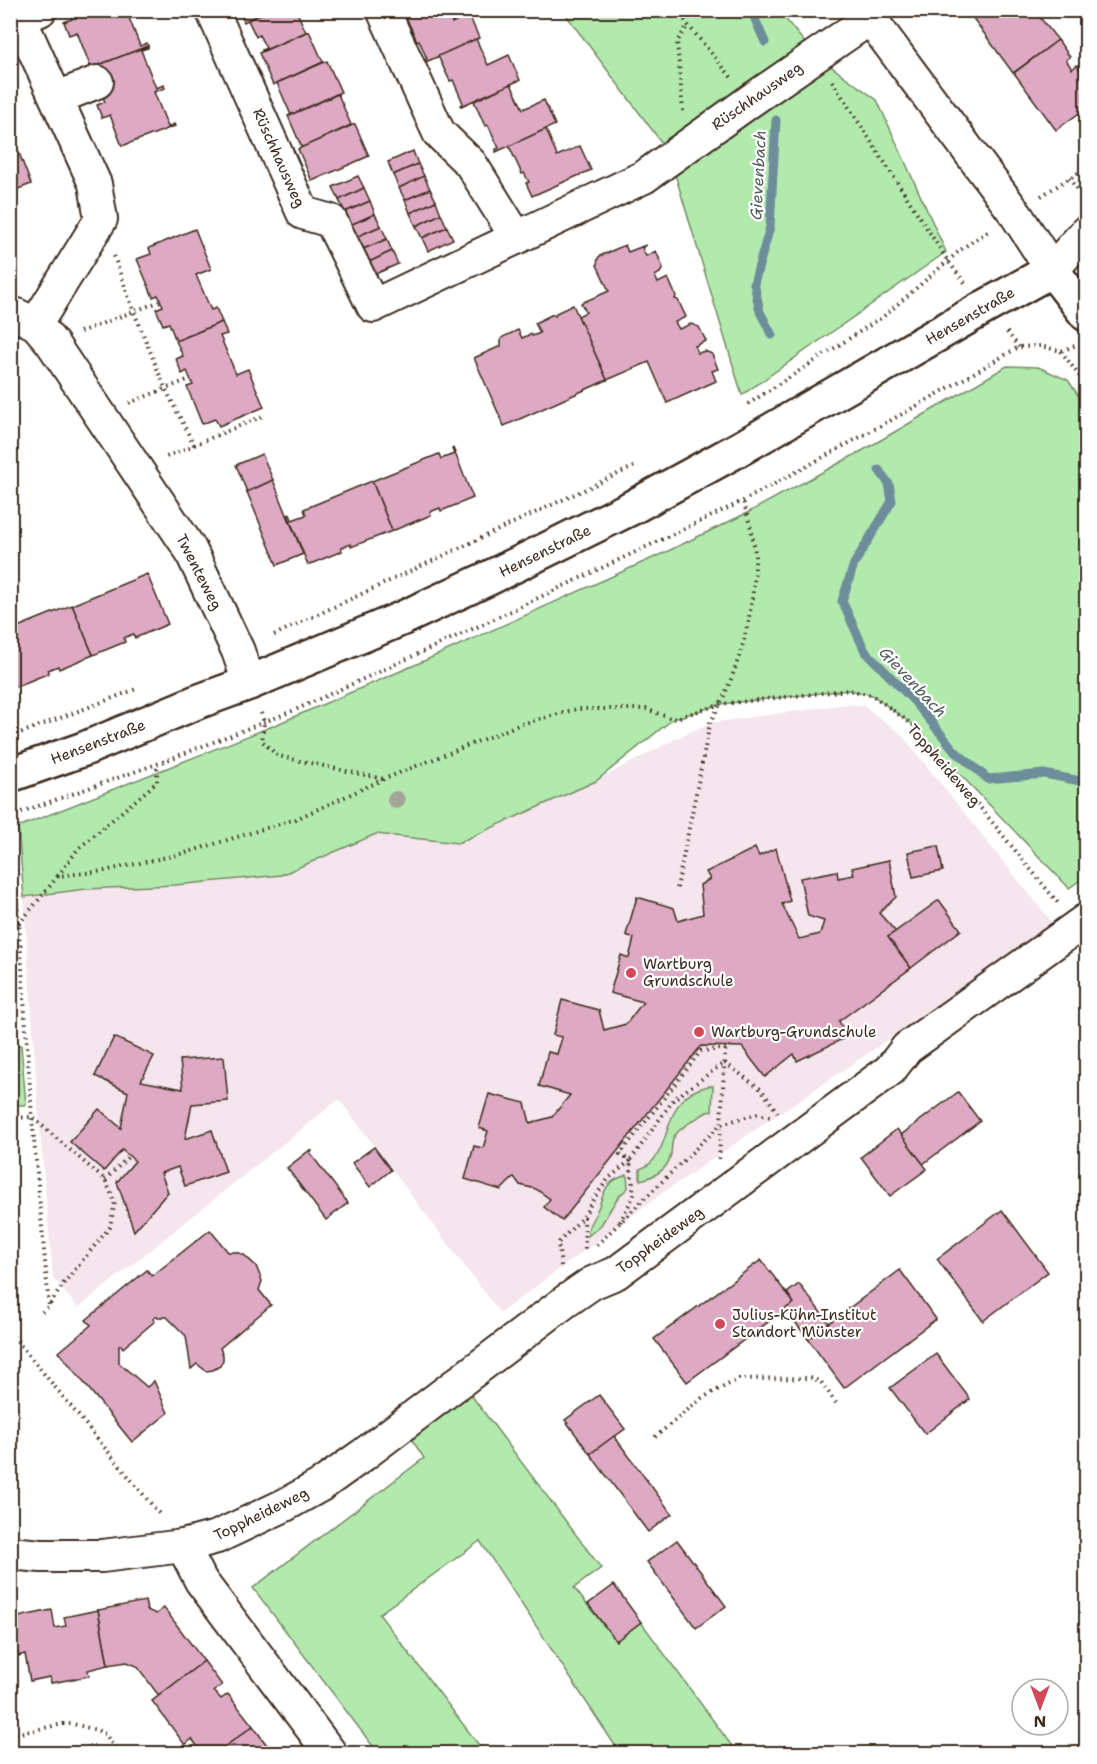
<svg xmlns="http://www.w3.org/2000/svg" width="1097" height="1764" font-family="'Shantell Sans',sans-serif">
<rect width="100%" height="100%" fill="#fff"/>
<filter id="ink" filterUnits="userSpaceOnUse"><feTurbulence type="fractalNoise" baseFrequency=".0167" numOctaves="2"/><feDisplacementMap in="SourceGraphic" scale="12" xChannelSelector="R" yChannelSelector="G"/><feConvolveMatrix kernelMatrix="1 2 1 2 8 2 1 2 1" color-interpolation-filters="sRGB"/></filter>
<g filter="url(#ink)">
<!-- built -->
<polygon fill="#f5e5ed" points="848,704 864,706 900,733 1055,926 661,1194 500,1313 339,1099 78,1308 53,1278 38,1108 24,897 86,889 175,885 281,875 376,834 458,843 596,781 679,737 710,723"/>
<!-- green -->
<g fill="#b2eaae" stroke="#768a66" stroke-width="1.5">
<polygon points="563,11 779,11 814,54 877,100 946,252 742,395 668,151"/>
<polygon points="1007,366 1038,367 1068,380 1086,407 1086,876 1069,888 913,725 872,695 849,690 721,704 673,719 596,781 458,843 376,834 281,875 175,885 86,889 24,897 18,827 268,728 417,664 666,552 747,513 869,447"/>
<polygon points="21,1045 26,1105 11,1105 11,1046"/>
<path d="M709,1086h4l-1,25 -5,1c-11,7 -24,13 -32,23 -4,6 -3,12 -4,19 -3,16 -17,23 -31,26v-11c37,-13 16,-73 69,-83z"/>
<path d="M627,1175l1,13 -10,9 -17,28 -13,11c0,-12 2,-11 7,-21 10,-19 6,-33 32,-40z"/>
<polygon points="471,1395 601,1568 574,1588 616,1641 641,1622 737,1753 620,1753 480,1541 379,1614 485,1753 378,1753 253,1588 424,1458 410,1437"/>
</g>
<g fill="none" stroke-linecap="round" stroke-linejoin="round">
<!-- stream -->
<g stroke="#6d8d9b" stroke-width="9">
<polyline points="751,10 765,42"/>
<polyline points="772,335 760,312 754,283 770,227 776,120"/>
<polyline points="879,470 889,484 892,501 854,564 842,601 865,651 913,700 955,751 988,779 1044,774 1086,782"/>
</g>
</g>
<!-- building -->
<g fill="#dea9c2" stroke="#3b2a1e" stroke-width="1.5">
<polygon points="69,10 126,10 140,46 147,43 148,46 91,68 77,32 69,35 64,22 72,19"/>
<polygon points="239,10 269,10 244,22"/>
<polygon points="269,10 296,10 306,32 263,51 262,50 266,48 259,35 256,37 248,20"/>
<polygon points="405,10 447,10 452,23 469,15 479,38 426,62 425,60 427,59 419,40 417,41 403,11"/>
<polygon points="967,10 1034,10 1058,40 1013,73"/>
<polygon points="309,31 323,62 273,85 259,53"/>
<polygon points="476,39 488,65 509,55 520,80 461,106 460,105 463,103 453,80 450,81 438,56"/>
<polygon points="1058,40 1070,57 1066,60 1072,69 1077,65 1086,78 1086,108 1056,130 1014,73"/>
<polygon points="148,46 148,48 141,50 156,88 164,85 165,88 154,92 168,127 174,124 175,126 122,146 110,115 102,118 97,105 105,102 91,68"/>
<polygon points="327,61 341,92 291,115 277,83"/>
<polygon points="511,84 523,109 544,100 555,125 496,152 496,149 499,148 488,125 485,126 474,101"/>
<polygon points="338,94 351,125 302,148 288,116"/>
<polygon points="355,124 369,156 312,181 298,149"/>
<polygon points="546,129 557,156 580,146 591,170 532,196 526,183 529,182 524,173 522,174 509,146"/>
<polygon points="11,132 31,184 13,191 10,186"/>
<polygon points="413,151 418,164 393,175 388,162"/>
<polygon points="418,164 424,176 399,188 393,175"/>
<polygon points="358,176 364,188 339,200 333,187"/>
<polygon points="424,176 430,189 405,200 399,188"/>
<polygon points="364,188 370,201 345,212 339,200"/>
<polygon points="430,189 436,201 410,213 405,200"/>
<polygon points="370,201 375,214 350,225 345,212"/>
<polygon points="436,201 441,214 416,226 410,213"/>
<polygon points="375,214 381,226 356,237 350,225"/>
<polygon points="441,214 447,227 422,238 416,226"/>
<polygon points="381,226 387,239 361,250 356,237"/>
<polygon points="447,227 453,239 428,251 422,238"/>
<polygon points="195,229 211,269 196,275 211,310 216,308 222,322 176,341 169,323 163,325 156,309 163,306 158,295 153,297 137,259 151,254 149,248"/>
<polygon points="387,239 392,251 367,263 361,250"/>
<polygon points="625,245 628,252 646,245 642,248 646,256 656,251 663,268 660,273 655,276 658,283 668,278 676,296 675,299 678,300 686,317 675,322 679,329 691,324 699,327 706,341 695,346 698,353 705,351 712,354 718,369 712,371 716,381 667,403 649,362 607,380 578,316 586,312 581,303 609,291 597,265 598,258 600,256"/>
<polygon points="392,251 398,264 373,275 367,263"/>
<polygon points="573,305 607,380 504,426 474,358 501,346 501,339 503,337 518,330 522,338 531,334 532,336 540,333 535,323 553,314 555,316 556,313"/>
<polygon points="222,322 227,334 220,336 236,374 248,369 264,407 219,426 215,419 202,424 187,387 193,385 187,371 182,374 176,359 183,356 176,341"/>
<polygon points="453,448 473,498 441,511 440,508 430,512 431,515 392,531 372,481 439,454 441,459 454,454 452,449"/>
<polygon points="262,454 273,480 247,492 236,465"/>
<polygon points="273,480 303,554 277,565 247,492"/>
<polygon points="372,481 392,531 351,547 351,544 341,548 342,551 308,565 288,515 290,514 292,520 306,515 304,509"/>
<polygon points="147,574 168,624 135,638 133,634 124,638 125,642 93,655 72,605"/>
<polygon points="72,605 93,655 59,669 58,666 48,670 49,673 15,687 10,677 10,630"/>
<polygon points="938,846 943,871 913,877 908,852"/>
<polygon points="755,848 759,856 776,848 790,901 782,904 799,939 820,934 824,921 808,916 800,878 837,871 838,878 854,875 852,868 889,860 896,897 879,913 896,932 888,937 911,968 839,1021 847,1037 797,1061 794,1054 765,1077 742,1047 701,1046 562,1221 544,1207 550,1199 536,1189 520,1185 514,1177 501,1190 465,1179 474,1146 483,1148 488,1131 479,1128 489,1094 525,1103 530,1123 552,1117 570,1095 539,1086 548,1052 557,1054 562,1037 553,1035 562,1000 599,1010 604,1030 626,1024 643,1002 610,993 621,955 629,958 634,938 626,935 637,897 674,908 678,921 703,914 700,885 710,879 706,872"/>
<polygon points="939,900 961,930 911,968 888,937"/>
<polygon points="114,1037 154,1056 141,1081 183,1089 180,1060 224,1057 228,1101 192,1104 185,1139 212,1130 226,1172 185,1186 178,1167 161,1173 168,1192 134,1231 117,1182 135,1161 122,1150 104,1171 70,1142 99,1109 121,1128 128,1092 95,1076"/>
<polygon points="958,1092 980,1121 923,1164 901,1135"/>
<polygon points="897,1129 927,1169 890,1196 861,1157"/>
<polygon points="374,1147 391,1170 370,1187 352,1163"/>
<polygon points="310,1150 312,1151 310,1153 348,1203 326,1220 287,1168"/>
<polygon points="1002,1210 1048,1272 983,1321 937,1259"/>
<polygon points="10,1224 16,1276 10,1280"/>
<polygon points="210,1230 228,1252 236,1252 244,1255 256,1266 262,1281 259,1290 271,1305 220,1348 223,1355 223,1360 220,1366 213,1370 206,1371 197,1364 191,1369 186,1336 167,1317 155,1317 153,1319 155,1321 123,1348 121,1345 119,1346 119,1363 147,1387 154,1381 168,1413 132,1442 59,1352 91,1325 86,1320 147,1270 152,1276"/>
<polygon points="761,1260 794,1303 687,1382 654,1339"/>
<polygon points="900,1270 936,1319 844,1388 808,1339"/>
<polygon points="799,1284 829,1323 808,1339 785,1309 794,1303 787,1293"/>
<polygon points="936,1354 970,1399 925,1434 890,1388"/>
<polygon points="599,1395 625,1429 590,1454 565,1420"/>
<polygon points="614,1436 672,1514 648,1532 590,1454"/>
<polygon points="677,1540 726,1606 696,1628 647,1562"/>
<polygon points="614,1585 641,1622 616,1641 588,1604"/>
<polygon points="145,1601 147,1610 156,1614 164,1608 204,1661 159,1696 137,1666 127,1662 108,1665 98,1610"/>
<polygon points="52,1610 55,1628 66,1626 64,1617 98,1610 108,1665 88,1670 89,1676 51,1683 50,1677 30,1681 25,1654 18,1656 13,1618"/>
<polygon points="204,1661 222,1685 214,1691 221,1699 228,1694 253,1726 215,1754 203,1754 192,1739 185,1745 152,1701"/>
<polygon points="253,1726 269,1748 262,1754 215,1754"/>
</g>
<g fill="none" stroke-linecap="round" stroke-linejoin="round">
<defs>
<g id="minor">
<polyline points="212,10 303,213 331,221 373,306 644,177 750,101 869,19"/>
<polyline points="383,10 439,133 471,164 517,238"/>
<polyline points="864,10 1015,213 1052,270"/>
<polyline points="57,98 97,82"/>
<polyline points="1052,270 1086,232"/>
<polyline points="10,312 36,324 52,343 190,549 238,651 249,683"/>
<polyline points="36,324 101,219 95,184 20,19 40,10"/>
<polyline points="183,1546 201,1581 331,1754"/>
<polyline points="10,1553 41,1556 102,1556 183,1546 217,1537 285,1505 321,1485 363,1455 566,1301 592,1283 616,1273 890,1070 907,1048 1086,920"/>
</g>
<polyline id="major" points="10,775 84,749 197,702 249,683 403,618 491,577 631,508 741,448 985,307 1052,270 1086,314"/>
</defs>
<!-- minor casing -->
<use href="#minor" stroke="#3b2a1e" stroke-width="36"/>
<!-- major casing -->
<use href="#major" stroke="#3b2a1e" stroke-width="38"/>
<!-- path -->
<g stroke="#3b2a1e" stroke-width="4" stroke-dasharray="1.5 4.5" stroke-linecap="butt">
<polyline points="678,10 688,25 732,78"/>
<polyline points="832,81 948,261 965,283"/>
<polyline points="683,111 677,42 688,25"/>
<polyline points="1069,178 1086,201"/>
<polyline points="1041,196 1086,168"/>
<polyline points="114,256 134,312 165,388 194,445 166,457"/>
<polyline points="10,258 14,260"/>
<polyline points="80,332 161,301"/>
<polyline points="1007,332 1019,347"/>
<polyline points="1061,351 1086,385"/>
<polyline points="129,403 190,379"/>
<polyline points="748,404 884,316 964,247 990,230"/>
<polyline points="194,445 263,416"/>
<polyline points="274,635 637,465"/>
<polyline points="261,713 264,722 262,741 278,756 383,779"/>
<polyline points="10,737 139,688"/>
<polyline points="10,816 157,764 295,710 477,627 743,501 906,412 1019,347 1040,346 1061,351 1077,345"/>
<polyline points="10,831 19,924 32,1117 49,1306"/>
<polyline points="58,876 78,849 157,782 157,764"/>
<path d="M677,888l33,-165c27,-47 43,-103 45,-158 1,-22 -6,-44 -12,-64"/>
<polyline points="19,924 58,876 104,871 185,853 296,819 384,779 521,724 577,709 646,709 673,719 721,704 849,690 872,695 913,725 1058,903"/>
<polyline points="725,1063 762,1090 779,1115"/>
<polyline points="10,1118 32,1117 105,1180 115,1202 110,1227 64,1283 49,1306 42,1312"/>
<polyline points="719,1159 725,1052 727,1046"/>
<polyline points="105,1180 129,1156"/>
<polyline points="584,1217 585,1251"/>
<polyline points="620,1222 634,1195 630,1161 674,1099 725,1062"/>
<polyline points="597,1245 721,1124 757,1114 772,1117"/>
<polyline points="561,1266 558,1243 584,1216 594,1198 609,1178 630,1161 620,1154 701,1051 726,1049"/>
<polyline points="13,1336 161,1516"/>
<polyline points="655,1437 702,1398 739,1379 811,1378 821,1382 836,1403"/>
<polyline points="10,1735 63,1724 73,1724 97,1730 105,1734 119,1754"/>
</g>
<!-- minor -->
<use href="#minor" stroke="#fff" stroke-width="32"/>
<!-- major -->
<use href="#major" stroke="#fff" stroke-width="33"/>
</g>
<!-- trees -->
<circle fill="#a4a497" cx="396" cy="800" r="9"/>
</g>
<!-- markers -->
<g fill="#d1495b" stroke="#fff" stroke-width="2">
<circle cx="631" cy="973" r="6"/>
<circle cx="699" cy="1032" r="6"/>
<circle cx="720" cy="1324" r="6"/>
</g>
<g text-anchor="middle" dominant-baseline="central" stroke-width="4.5" stroke-linejoin="round" paint-order="stroke">
<!-- street labels -->
<g font-size="15" fill="#3b2a1e" stroke="#fff">
<text transform="translate(757 96) rotate(-35)">Rüschhausweg</text>
<text transform="translate(279 158) rotate(66)">Rüschhausweg</text>
<text transform="translate(970 316) rotate(-30)">Hensenstraße</text>
<text transform="translate(545 551) rotate(-26)">Hensenstraße</text>
<text transform="translate(199 572) rotate(63)">Twenteweg</text>
<text transform="translate(98 742) rotate(-21)">Hensenstraße</text>
<text transform="translate(944 765) rotate(49)">Toppheideweg</text>
<text transform="translate(660 1240) rotate(-36)">Toppheideweg</text>
<text transform="translate(261 1514) rotate(-26)">Toppheideweg</text>
</g>
<!-- poi labels -->
<g font-size="15" fill="#3b2a1e" stroke="#fff" text-anchor="start">
<text x="643" y="964">Wartburg<tspan x="643" dy="17">Grundschule</tspan></text>
<text x="711" y="1032">Wartburg-Grundschule</text>
<text x="732" y="1315">Julius-Kühn-Institut<tspan x="732" dy="17">Standort Münster</tspan></text>
</g>
<!-- water labels -->
<g font-size="16" font-style="italic" fill="#545c5d" stroke="#fff">
<text transform="translate(758 175) rotate(-87)">Gievenbach</text>
<text transform="translate(913 682) rotate(47)">Gievenbach</text>
</g>
</g>
<!-- margin -->
<rect width="1097" height="1764" fill="none" stroke="#fff" stroke-width="36"/>
<rect x="18" y="18" width="1061" height="1728" fill="none" stroke="#3b2a1e" stroke-width="2" filter="url(#ink)"/>
<!-- north arrow -->
<g transform="translate(1040 1707) rotate(180)"><circle r="28" fill="#ffffff" stroke="#b1aaa5" stroke-width="1.5"/>
<path d="M0-4.5L10 22L0 15L-10 22Z" fill="#d1495b"/>
<text y="-9" font-size="16" font-weight="bold" text-anchor="middle" fill="#3b2a1e">N</text>
</g>
</svg>
